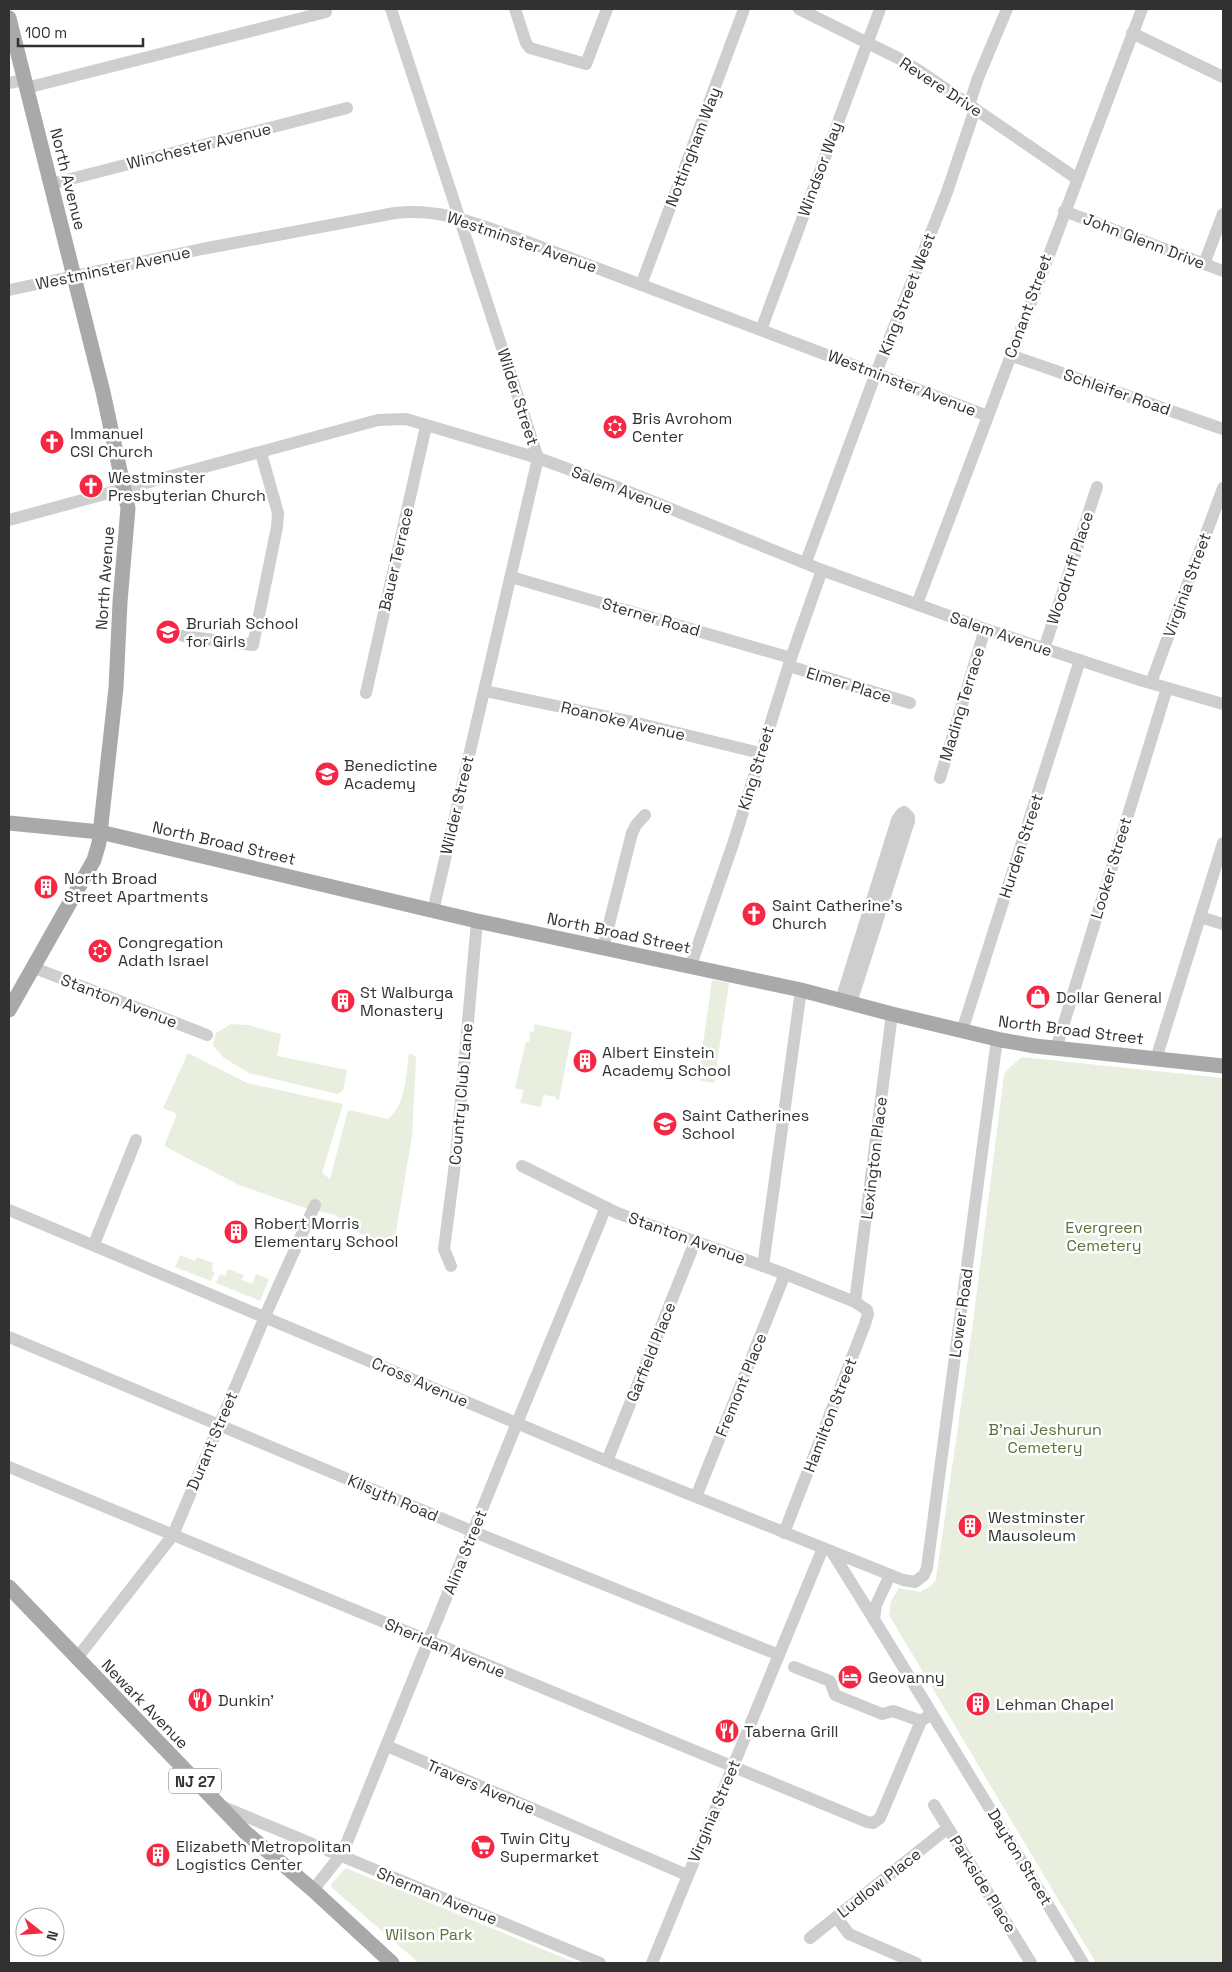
<svg xmlns="http://www.w3.org/2000/svg" width="1232" height="1972" font-family="'Space Grotesk',sans-serif">
<rect width="100%" height="100%" fill="#fff"/>
<!-- green -->
<g fill="#e8efdf">
<polygon points="712,980 729,983 714,1083 701,1081 699,1073"/>
<polygon points="231,1024 248,1025 281,1034 277,1056 347,1070 343,1091 337,1094 249,1073 224,1058 213,1045 216,1033"/>
<polygon points="534,1024 572,1032 559,1100 556,1099 556,1097 543,1095 541,1107 520,1103 524,1090 515,1088 526,1041 529,1042 530,1031 534,1032"/>
<path d="M188,1053l59,30 96,21 -21,69 8,6 18,-69 40,9c18,-15 18,-43 21,-66l7,4 -4,79 -18,108 -32,-9 -27,-20 -33,-8 -63,-22 -75,-39 13,-32 -14,-6z"/>
<polygon points="1022,1057 1223,1078 1223,1963 1096,1963 889,1615 891,1601 899,1588 920,1592 931,1586 936,1579 972,1329 1004,1075 1008,1069"/>
<polygon points="180,1255 195,1261 197,1257 213,1263 212,1271 215,1272 211,1281 175,1267"/>
<polygon points="228,1269 244,1275 242,1280 252,1284 256,1274 269,1279 260,1301 216,1283 220,1274 225,1276"/>
<polygon points="346,1868 576,1963 419,1963 331,1887 332,1883"/>
</g>
<g fill="none" stroke-linecap="round" stroke-linejoin="round">
<!-- minor -->
<g stroke="#cecece" stroke-width="12">
<polyline points="391,9 538,458 433,911"/>
<polyline points="515,9 526,43 530,48 586,64 607,9"/>
<polyline points="799,9 898,58 921,72 1076,178"/>
<polyline points="1132,33 1223,77"/>
<polyline points="9,83 24,80"/>
<polyline points="26,88 326,12"/>
<polyline points="969,105 978,78 1007,9"/>
<polyline points="51,184 347,108"/>
<polyline points="1064,211 1223,271"/>
<polyline points="1204,264 1223,214"/>
<polyline points="641,285 744,9"/>
<path d="M9,290l193,-41 193,-36c47,-5 82,11 125,26l468,177"/>
<polyline points="761,330 880,9"/>
<polyline points="1010,355 1223,429"/>
<polyline points="9,520 378,420 406,419 538,458 617,487 822,570 985,629 1140,680 1223,704"/>
<polyline points="806,562 876,373 947,192 975,109"/>
<polyline points="511,577 791,658"/>
<polyline points="917,604 1142,9"/>
<polyline points="183,636 253,645 277,527 278,513 261,453"/>
<polyline points="1044,649 1097,487"/>
<polyline points="789,666 910,703"/>
<polyline points="1151,683 1223,488"/>
<polyline points="485,691 629,721 760,753"/>
<polyline points="366,693 426,426"/>
<polyline points="940,778 985,629"/>
<polyline points="1200,917 1223,924"/>
<polyline points="603,948 632,833 636,825 645,815"/>
<polyline points="691,965 733,844 791,658 822,570"/>
<polyline points="32,967 207,1035"/>
<polyline points="841,1000 897,820 901,814 904,812 909,817 909,821 851,1003"/>
<polyline points="962,1031 1080,660"/>
<polyline points="1056,1049 1167,688"/>
<polyline points="1156,1059 1223,843"/>
<polyline points="522,1166 617,1213 785,1274 855,1302 867,1310 868,1314 865,1324 784,1533"/>
<polyline points="9,1210 614,1464 903,1580 915,1582 924,1575 927,1568 997,1039"/>
<polyline points="94,1244 136,1140"/>
<polyline points="451,1266 444,1249 456,1156 477,921"/>
<polyline points="763,1266 801,990"/>
<polyline points="855,1302 892,1014"/>
<polyline points="9,1337 474,1532 779,1655"/>
<polyline points="607,1461 695,1242"/>
<polyline points="9,1467 867,1822 873,1823 880,1818 921,1721"/>
<polyline points="696,1497 785,1274"/>
<path d="M832,1552c85,136 168,273 251,411"/>
<polyline points="874,1620 876,1605 890,1575"/>
<polyline points="77,1658 173,1535 269,1307 315,1205"/>
<polyline points="794,1667 830,1681 835,1695 882,1714 893,1711 921,1721 927,1717"/>
<polyline points="387,1746 687,1875"/>
<polyline points="934,1805 1031,1963"/>
<polyline points="221,1806 600,1963"/>
<polyline points="313,1890 336,1861 345,1847 517,1423 606,1207"/>
<polyline points="836,1917 849,1934 916,1963"/>
<polyline points="810,1938 948,1828"/>
<polyline points="652,1963 823,1548"/>
</g>
<!-- major -->
<g stroke="#a9a9a9" stroke-width="15">
<polyline points="9,18 103,392 128,508 120,602 116,688 99,843 94,860 9,1010"/>
<polyline points="9,823 100,832 477,921 801,990 892,1014 1001,1040 1035,1046 1223,1066"/>
<polyline points="9,1587 245,1832 313,1890 392,1963"/>
</g>
</g>
<!-- icons -->
<defs>
<symbol id="synagogue-disc" viewBox="-11 -11 22 22"><circle r="9.5" fill="#f52743" stroke="#fff"/><path d="M0-6.5L5.6 3.2H-5.6ZM0 6.5L5.6-3.2H-5.6Z" fill="#fff"/></symbol>
<symbol id="church-disc" viewBox="-11 -11 22 22"><circle r="9.5" fill="#f52743" stroke="#fff"/><path d="M-1.2-6h2.4v3.5h3.3v2.4h-3.3V6h-2.4V-.1h-3.3v-2.4h3.3Z" fill="#fff"/></symbol>
<symbol id="school-disc" viewBox="-11 -11 22 22"><circle r="9.5" fill="#f52743" stroke="#fff"/><path d="M0-5L7-2L0 1L-7-2ZM-4 1L0 2.5L4 1V4Q0 6-4 4Z" fill="#fff"/></symbol>
<symbol id="building-disc" viewBox="-11 -11 22 22"><circle r="9.5" fill="#f52743" stroke="#fff"/><path d="M-4-6H4V6H1V3H-1V6H-4ZM-2.5-4.3h1.7v1.8h-1.7ZM.8-4.3h1.7v1.8H.8ZM-2.5-1h1.7V.8h-1.7ZM.8-1h1.7V.8H.8Z" fill="#fff"/></symbol>
<symbol id="shop-disc" viewBox="-11 -11 22 22"><circle r="9.5" fill="#f52743" stroke="#fff"/><path d="M-5-2.5h2.3a2.7 3.5 0 0 1 5.4 0H5L5.5 6h-11ZM-1.5-2.5h3a1.5 2.3 0 0 0-3 0Z" fill="#fff"/></symbol>
<symbol id="hotel-disc" viewBox="-11 -11 22 22"><circle r="9.5" fill="#f52743" stroke="#fff"/><path d="M-6-4.5h1.5V1H6V5H4.5V3h-9V5H-6ZM-4 0a1.8 1.8 0 1 1 3.6 0ZM.5 0V-2.5h3Q6-2.5 6 0Z" fill="#fff"/></symbol>
<symbol id="restaurant-disc" viewBox="-11 -11 22 22"><circle r="9.5" fill="#f52743" stroke="#fff"/><path d="M-5-6h1v4h1v-4h1v4h1v-4h1v5L-1.5 .5V6h-2V.5L-5-1ZM5-6V6H3V1.5H1.5Q1.5-4 5-6Z" fill="#fff"/></symbol>
<symbol id="supermarket-disc" viewBox="-11 -11 22 22"><circle r="9.5" fill="#f52743" stroke="#fff"/><path d="M-6-5.5h2.5l.6 2H6L4.5 2H-2.5L-4.4-4H-6ZM-1.5 3.2a1.3 1.3 0 1 0 .1 0ZM3 3.2a1.3 1.3 0 1 0 .1 0Z" fill="#fff"/></symbol>
</defs>
<g fill-rule="evenodd">
<use href="#synagogue-disc" x="601" y="413" width="28" height="28"/>
<use href="#church-disc" x="38" y="428" width="28" height="28"/>
<use href="#church-disc" x="77" y="472" width="28" height="28"/>
<use href="#school-disc" x="154" y="618" width="28" height="28"/>
<use href="#school-disc" x="313" y="760" width="28" height="28"/>
<use href="#building-disc" x="32" y="873" width="28" height="28"/>
<use href="#church-disc" x="740" y="900" width="28" height="28"/>
<use href="#synagogue-disc" x="86" y="937" width="28" height="28"/>
<use href="#shop-disc" x="1024" y="983" width="28" height="28"/>
<use href="#building-disc" x="329" y="987" width="28" height="28"/>
<use href="#building-disc" x="571" y="1047" width="28" height="28"/>
<use href="#school-disc" x="651" y="1110" width="28" height="28"/>
<use href="#building-disc" x="222" y="1218" width="28" height="28"/>
<use href="#building-disc" x="956" y="1512" width="28" height="28"/>
<use href="#hotel-disc" x="836" y="1663" width="28" height="28"/>
<use href="#restaurant-disc" x="186" y="1686" width="28" height="28"/>
<use href="#building-disc" x="964" y="1690" width="28" height="28"/>
<use href="#restaurant-disc" x="713" y="1717" width="28" height="28"/>
<use href="#supermarket-disc" x="469" y="1833" width="28" height="28"/>
<use href="#building-disc" x="144" y="1841" width="28" height="28"/>
</g>
<g text-anchor="middle" dominant-baseline="central" stroke-width="5" stroke-linejoin="round" paint-order="stroke">
<!-- shield labels -->
<rect fill="#fff" stroke="#6f6f6f" stroke-width="1" x="169" y="1768.5" width="52" height="25" rx="4"/>
<g font-size="15" font-weight="bold" fill="#313131">
<text x="195" y="1781">NJ 27</text>
</g>
<!-- street labels -->
<g font-size="16" fill="#313131" stroke="#fff">
<text transform="translate(941 87) rotate(33)">Revere Drive</text>
<text transform="translate(199 146) rotate(-14)">Winchester Avenue</text>
<text transform="translate(693 147) rotate(-69)">Nottingham Way</text>
<text transform="translate(820 169) rotate(-70)">Windsor Way</text>
<text transform="translate(68 179) rotate(76)">North Avenue</text>
<text transform="translate(1144 241) rotate(21)">John Glenn Drive</text>
<text transform="translate(522 242) rotate(19)">Westminster Avenue</text>
<text transform="translate(113 268) rotate(-12)">Westminster Avenue</text>
<text transform="translate(907 294) rotate(-69)">King Street West</text>
<text transform="translate(1028 306) rotate(-70)">Conant Street</text>
<text transform="translate(902 383) rotate(21)">Westminster Avenue</text>
<text transform="translate(1117 392) rotate(19)">Schleifer Road</text>
<text transform="translate(518 397) rotate(72)">Wilder Street</text>
<text transform="translate(622 490) rotate(21)">Salem Avenue</text>
<text transform="translate(396 559) rotate(-77)">Bauer Terrace</text>
<text transform="translate(1070 568) rotate(-72)">Woodruff Place</text>
<text transform="translate(105 578) rotate(-86)">North Avenue</text>
<text transform="translate(1187 585) rotate(-70)">Virginia Street</text>
<text transform="translate(651 617) rotate(16)">Sterner Road</text>
<text transform="translate(1001 634) rotate(19)">Salem Avenue</text>
<text transform="translate(849 685) rotate(17)">Elmer Place</text>
<text transform="translate(962 704) rotate(-73)">Mading Terrace</text>
<text transform="translate(623 721) rotate(13)">Roanoke Avenue</text>
<text transform="translate(756 768) rotate(-73)">King Street</text>
<text transform="translate(457 805) rotate(-77)">Wilder Street</text>
<text transform="translate(224 843) rotate(13)">North Broad Street</text>
<text transform="translate(1021 846) rotate(-72)">Hurden Street</text>
<text transform="translate(1111 868) rotate(-73)">Looker Street</text>
<text transform="translate(619 933) rotate(12)">North Broad Street</text>
<text transform="translate(119 1001) rotate(21)">Stanton Avenue</text>
<text transform="translate(1071 1030) rotate(7)">North Broad Street</text>
<text transform="translate(461 1094) rotate(-85)">Country Club Lane</text>
<text transform="translate(874 1158) rotate(-83)">Lexington Place</text>
<text transform="translate(687 1238) rotate(20)">Stanton Avenue</text>
<text transform="translate(961 1313) rotate(-82)">Lower Road</text>
<text transform="translate(651 1352) rotate(-68)">Garfield Place</text>
<text transform="translate(420 1382) rotate(23)">Cross Avenue</text>
<text transform="translate(741 1385) rotate(-68)">Fremont Place</text>
<text transform="translate(830 1415) rotate(-69)">Hamilton Street</text>
<text transform="translate(212 1441) rotate(-67)">Durant Street</text>
<text transform="translate(393 1498) rotate(23)">Kilsyth Road</text>
<text transform="translate(465 1552) rotate(-68)">Alina Street</text>
<text transform="translate(445 1648) rotate(23)">Sheridan Avenue</text>
<text transform="translate(145 1704) rotate(46)">Newark Avenue</text>
<text transform="translate(481 1787) rotate(23)">Travers Avenue</text>
<text transform="translate(714 1811) rotate(-67)">Virginia Street</text>
<text transform="translate(1020 1857) rotate(59)">Dayton Street</text>
<text transform="translate(879 1883) rotate(-38)">Ludlow Place</text>
<text transform="translate(983 1884) rotate(58)">Parkside Place</text>
<text transform="translate(437 1896) rotate(22)">Sherman Avenue</text>
</g>
<!-- poi labels -->
<g font-size="16" fill="#313131" stroke="#fff" text-anchor="start">
<text x="632" y="418">Bris Avrohom<tspan x="632" dy="18">Center</tspan></text>
<text x="70" y="433">Immanuel<tspan x="70" dy="18">CSI Church</tspan></text>
<text x="108" y="477">Westminster<tspan x="108" dy="18">Presbyterian Church</tspan></text>
<text x="186" y="623">Bruriah School<tspan x="186" dy="18">for Girls</tspan></text>
<text x="344" y="765">Benedictine<tspan x="344" dy="18">Academy</tspan></text>
<text x="64" y="878">North Broad<tspan x="64" dy="18">Street Apartments</tspan></text>
<text x="772" y="905">Saint Catherine's<tspan x="772" dy="18">Church</tspan></text>
<text x="118" y="942">Congregation<tspan x="118" dy="18">Adath Israel</tspan></text>
<text x="360" y="992">St Walburga<tspan x="360" dy="18">Monastery</tspan></text>
<text x="1056" y="997">Dollar General</text>
<text x="602" y="1052">Albert Einstein<tspan x="602" dy="18">Academy School</tspan></text>
<text x="682" y="1115">Saint Catherines<tspan x="682" dy="18">School</tspan></text>
<text x="254" y="1223">Robert Morris<tspan x="254" dy="18">Elementary School</tspan></text>
<text x="988" y="1517">Westminster<tspan x="988" dy="18">Mausoleum</tspan></text>
<text x="868" y="1677">Geovanny</text>
<text x="218" y="1700">Dunkin'</text>
<text x="996" y="1704">Lehman Chapel</text>
<text x="744" y="1731">Taberna Grill</text>
<text x="500" y="1838">Twin City<tspan x="500" dy="18">Supermarket</tspan></text>
<text x="176" y="1846">Elizabeth Metropolitan<tspan x="176" dy="18">Logistics Center</tspan></text>
</g>
<!-- park labels -->
<g font-size="16" fill="#58723a" stroke="#fff">
<text x="1104" y="1227">Evergreen<tspan x="1104" dy="18">Cemetery</tspan></text>
<text x="1045" y="1429">B'nai Jeshurun<tspan x="1045" dy="18">Cemetery</tspan></text>
<text x="429" y="1934">Wilson Park</text>
</g>
</g>
<!-- border -->
<rect width="1232" height="1972" fill="none" stroke="#313131" stroke-width="20"/>
<!-- north arrow -->
<g transform="translate(40 1932) rotate(107)"><circle r="24" fill="#ffffff" stroke="#adadad"/>
<path d="M0-4L9 19L0 12L-9 19Z" fill="#f52743"/>
<text y="-8" font-size="14" font-weight="bold" text-anchor="middle" fill="#313131">N</text>
</g>
<!-- scale -->
<path d="M18 38v8h125v-8" fill="none" stroke="#313131" stroke-width="2.5"/>
<text x="25" y="38" font-size="15" fill="#313131" stroke="#ffffff" stroke-width="4" paint-order="stroke">100 m</text>
</svg>
